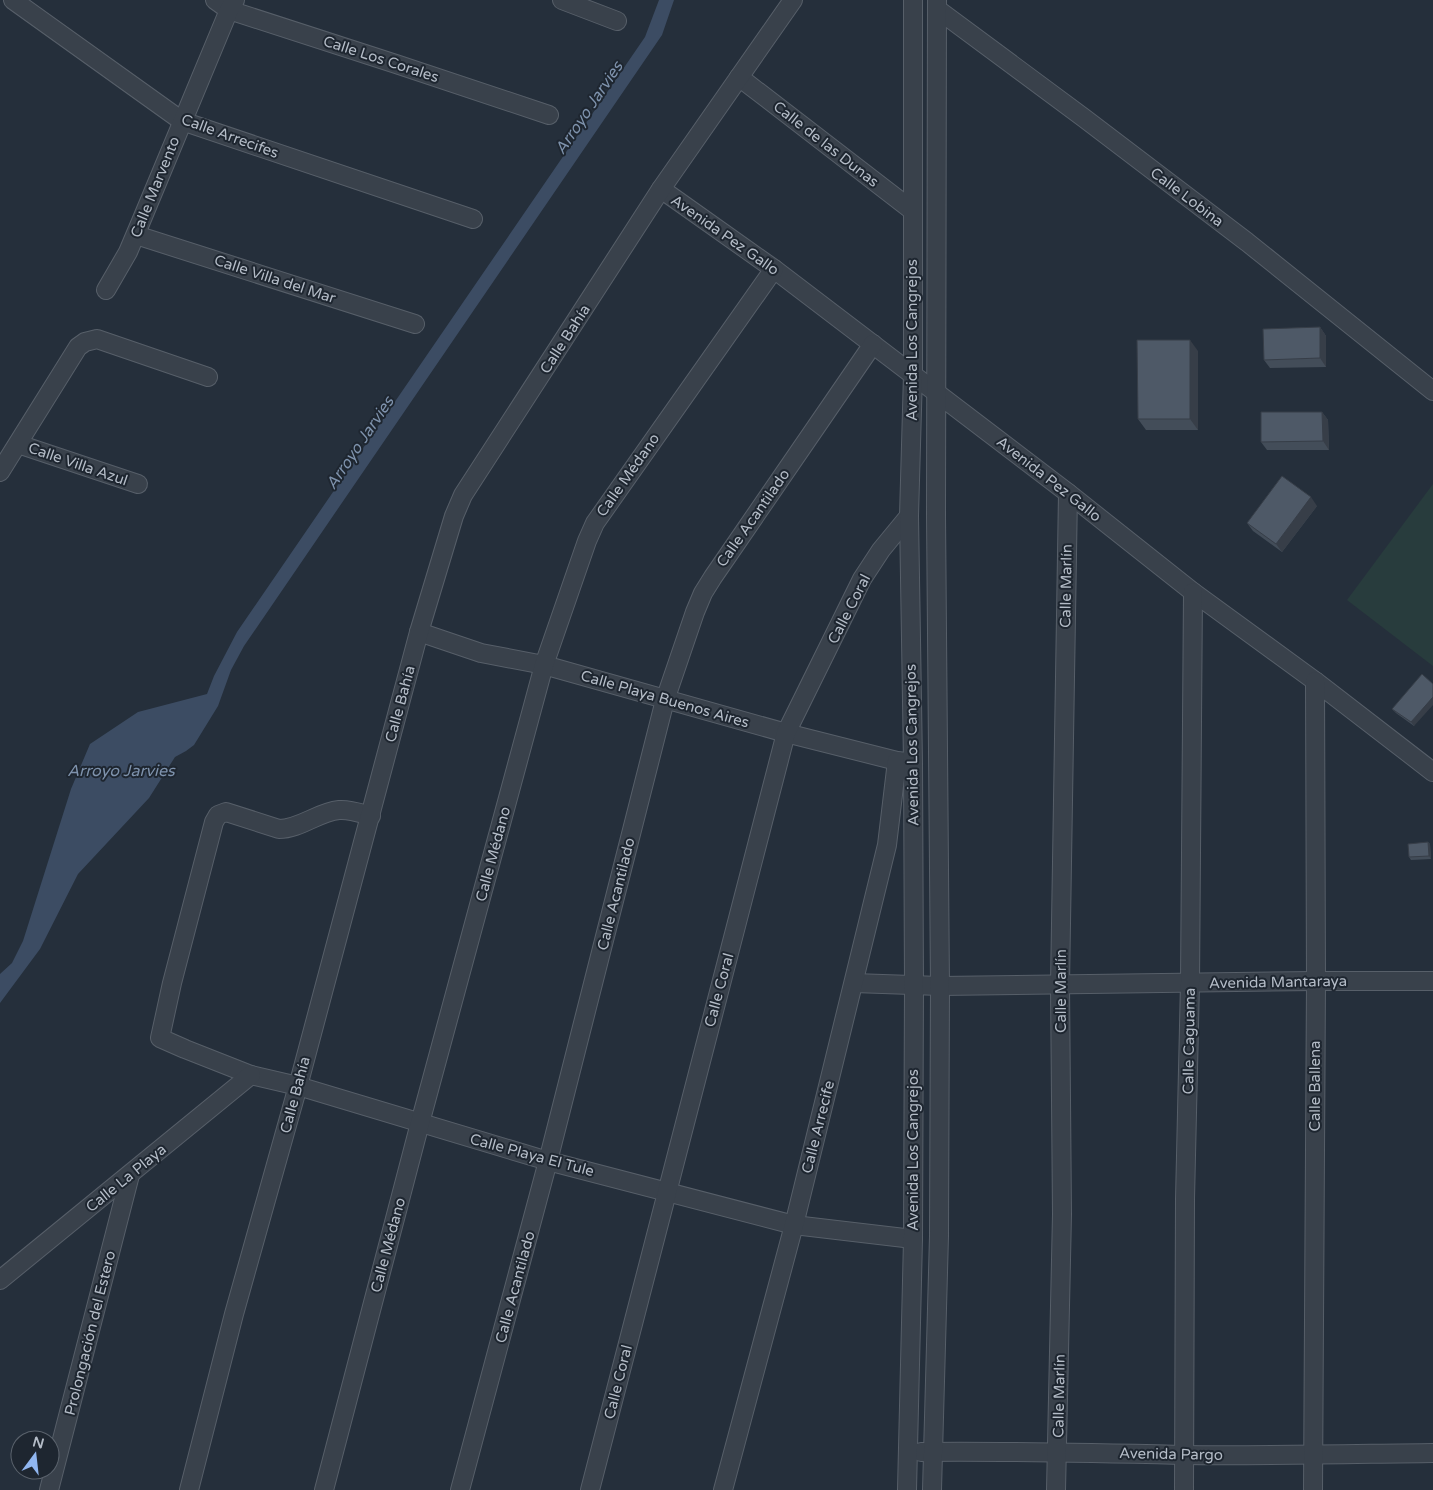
<svg xmlns="http://www.w3.org/2000/svg" width="1433" height="1490" font-family="'Varela Round',sans-serif">
<rect width="100%" height="100%" fill="#252f3b"/>
<!-- green -->
<polygon fill="#283c3d" points="1433,484 1433,666 1347,600"/>
<!-- water -->
<polygon fill="#3c4c63" points="659,0 674,0 662,35 244,646 231,670 218,706 194,745 186,751 175,757 149,798 78,874 40,949 0,1003 0,974 12,963 23,941 71,789 90,744 138,712 207,694 214,676 237,632 645,37"/>
<g fill="none" stroke-linecap="round" stroke-linejoin="round">
<defs>
<g id="minor">
<polyline points="13,0 182,121 473,219"/>
<polyline points="215,0 229,10 396,64 549,115"/>
<polyline points="562,0 617,21"/>
<polyline points="937,9 1084,118 1247,242 1433,391"/>
<polyline points="739,77 913,211"/>
<polyline points="661,189 774,269 1068,493 1193,592 1315,681 1433,772"/>
<polyline points="136,235 415,324"/>
<polyline points="106,290 128,252 142,219 229,10 235,0"/>
<polyline points="18,444 138,484"/>
<polyline points="0,472 78,347 85,342 97,339 208,377"/>
<polyline points="419,632 481,653 544,665 786,733 897,761 907,762"/>
<path d="M371,816c-11,-3 -21,-7 -32,-6 -21,2 -39,19 -60,19l-53,-17 -8,3 -4,7 -42,161 -12,55 25,11 66,26 47,11 250,75 246,64 119,14"/>
<polyline points="854,983 940,986 1316,981 1433,981"/>
<polyline points="0,1280 251,1075"/>
<path d="M921,1452c87,-1 174,1 262,3 83,1 167,-1 250,-2"/>
<polyline points="49,1490 130,1175"/>
<polyline points="189,1490 234,1314 298,1086 419,632 454,516 463,495 661,189 793,0"/>
<polyline points="324,1490 420,1123 544,665 587,541 595,523 774,269"/>
<polyline points="460,1490 548,1161 665,700 695,612 703,593 713,577 873,344"/>
<polyline points="590,1490 786,733 862,579 881,550 909,516"/>
<polyline points="723,1490 794,1225 887,845 897,761"/>
<polyline points="907,1490 913,1239 914,986 913,763 909,516 913,374 913,0"/>
<polyline points="932,1490 939,1236 940,986 936,515 937,0"/>
<polyline points="1056,1490 1062,1214 1060,985 1068,493"/>
<polyline points="1184,1490 1185,1199 1190,983 1193,592"/>
<polyline points="1313,1490 1316,981 1315,681"/>
</g>
</defs>
<!-- minor casing -->
<use href="#minor" stroke="#575f69" stroke-width="20"/>
<!-- minor -->
<use href="#minor" stroke="#39414b" stroke-width="18"/>
</g>
<!-- wall -->
<g fill="#434d59">
<polygon points="1320,327 1326,336 1326,367 1270,368 1264,360"/>
<polygon points="1198,351 1198,430 1146,430 1138,419"/>
<polygon points="1322,412 1328,420 1329,450 1267,450 1261,442"/>
<polygon points="1317,506 1282,552 1253,531 1247,523"/>
<polygon points="1433,684 1414,726 1396,713 1392,709"/>
<polygon points="1428,842 1430,844 1431,859 1411,860 1409,857"/>
</g>
<!-- shaded-wall -->
<g fill="#373e48">
<polygon points="1320,327 1326,336 1326,367 1320,358"/>
<polygon points="1190,340 1198,351 1198,430 1190,419"/>
<polygon points="1322,412 1328,420 1329,450 1323,441"/>
<polygon points="1311,497 1317,506 1282,552 1276,544"/>
<polygon points="1433,697 1433,705 1414,726 1411,722"/>
<polygon points="1428,842 1430,844 1431,859 1429,856"/>
</g>
<!-- building -->
<g fill="#4e5967" stroke="#373e48">
<polygon points="1320,327 1320,358 1264,360 1263,329"/>
<polygon points="1137,340 1190,340 1190,419 1138,419"/>
<polygon points="1261,412 1322,412 1323,441 1261,442"/>
<polygon points="1282,476 1311,497 1276,544 1247,523"/>
<polygon points="1422,674 1433,684 1433,697 1411,722 1392,709"/>
<polygon points="1428,842 1429,856 1409,857 1408,844"/>
</g>
<g text-anchor="middle" dominant-baseline="central" stroke-width="4" stroke-linejoin="round" paint-order="stroke">
<!-- street labels -->
<g font-size="15" fill="#b4bcc7" stroke="#1e2630">
<text transform="translate(381 59) rotate(18)">Calle Los Corales</text>
<text transform="translate(230 136) rotate(20)">Calle Arrecifes</text>
<text transform="translate(826 144) rotate(38)">Calle de las Dunas</text>
<text transform="translate(155 187) rotate(-68)">Calle Marvento</text>
<text transform="translate(1187 197) rotate(37)">Calle Lobina</text>
<text transform="translate(725 235) rotate(35)">Avenida Pez Gallo</text>
<text transform="translate(275 279) rotate(18)">Calle Villa del Mar</text>
<text transform="translate(565 339) rotate(-57)">Calle Bahía</text>
<text transform="translate(912 340) rotate(-90)">Avenida Los Cangrejos</text>
<text transform="translate(78 464) rotate(19)">Calle Villa Azul</text>
<text transform="translate(628 475) rotate(-55)">Calle Médano</text>
<text transform="translate(1049 479) rotate(38)">Avenida Pez Gallo</text>
<text transform="translate(753 518) rotate(-55)">Calle Acantilado</text>
<text transform="translate(1066 586) rotate(-89)">Calle Marlín</text>
<text transform="translate(849 609) rotate(-63)">Calle Coral</text>
<text transform="translate(665 699) rotate(16)">Calle Playa Buenos Aires</text>
<text transform="translate(400 704) rotate(-75)">Calle Bahía</text>
<text transform="translate(912 745) rotate(-91)">Avenida Los Cangrejos</text>
<text transform="translate(493 854) rotate(-75)">Calle Médano</text>
<text transform="translate(616 894) rotate(-76)">Calle Acantilado</text>
<text transform="translate(1278 982) rotate(-1)">Avenida Mantaraya</text>
<text transform="translate(719 990) rotate(-75)">Calle Coral</text>
<text transform="translate(1061 991) rotate(-90)">Calle Marlín</text>
<text transform="translate(1189 1041) rotate(-89)">Calle Caguama</text>
<text transform="translate(1315 1086) rotate(-90)">Calle Ballena</text>
<text transform="translate(295 1095) rotate(-75)">Calle Bahía</text>
<text transform="translate(818 1127) rotate(-76)">Calle Arrecife</text>
<text transform="translate(913 1150) rotate(-90)">Avenida Los Cangrejos</text>
<text transform="translate(532 1155) rotate(15)">Calle Playa El Tule</text>
<text transform="translate(126 1178) rotate(-39)">Calle La Playa</text>
<text transform="translate(388 1245) rotate(-75)">Calle Médano</text>
<text transform="translate(515 1287) rotate(-75)">Calle Acantilado</text>
<text transform="translate(90 1333) rotate(-76)">Prolongación del Estero</text>
<text transform="translate(618 1382) rotate(-76)">Calle Coral</text>
<text transform="translate(1059 1396) rotate(-89)">Calle Marlín</text>
<text transform="translate(1171 1454) rotate(1)">Avenida Pargo</text>
</g>
<!-- water labels -->
<g font-size="16" font-style="italic" fill="#7e92ac" stroke="#1e2630">
<text transform="translate(589 108) rotate(-56)">Arroyo Jarvies</text>
<text transform="translate(360 443) rotate(-56)">Arroyo Jarvies</text>
<text x="121" y="771">Arroyo Jarvies</text>
</g>
</g>
<!-- north arrow -->
<g transform="translate(35 1455) rotate(15)"><circle r="24" fill="#1e2630" stroke="#5a626c"/>
<path d="M0-4L9 19L0 12L-9 19Z" fill="#90b6f0"/>
<text y="-8" font-size="14" font-weight="bold" text-anchor="middle" fill="#b4bcc7">N</text>
</g>
</svg>
